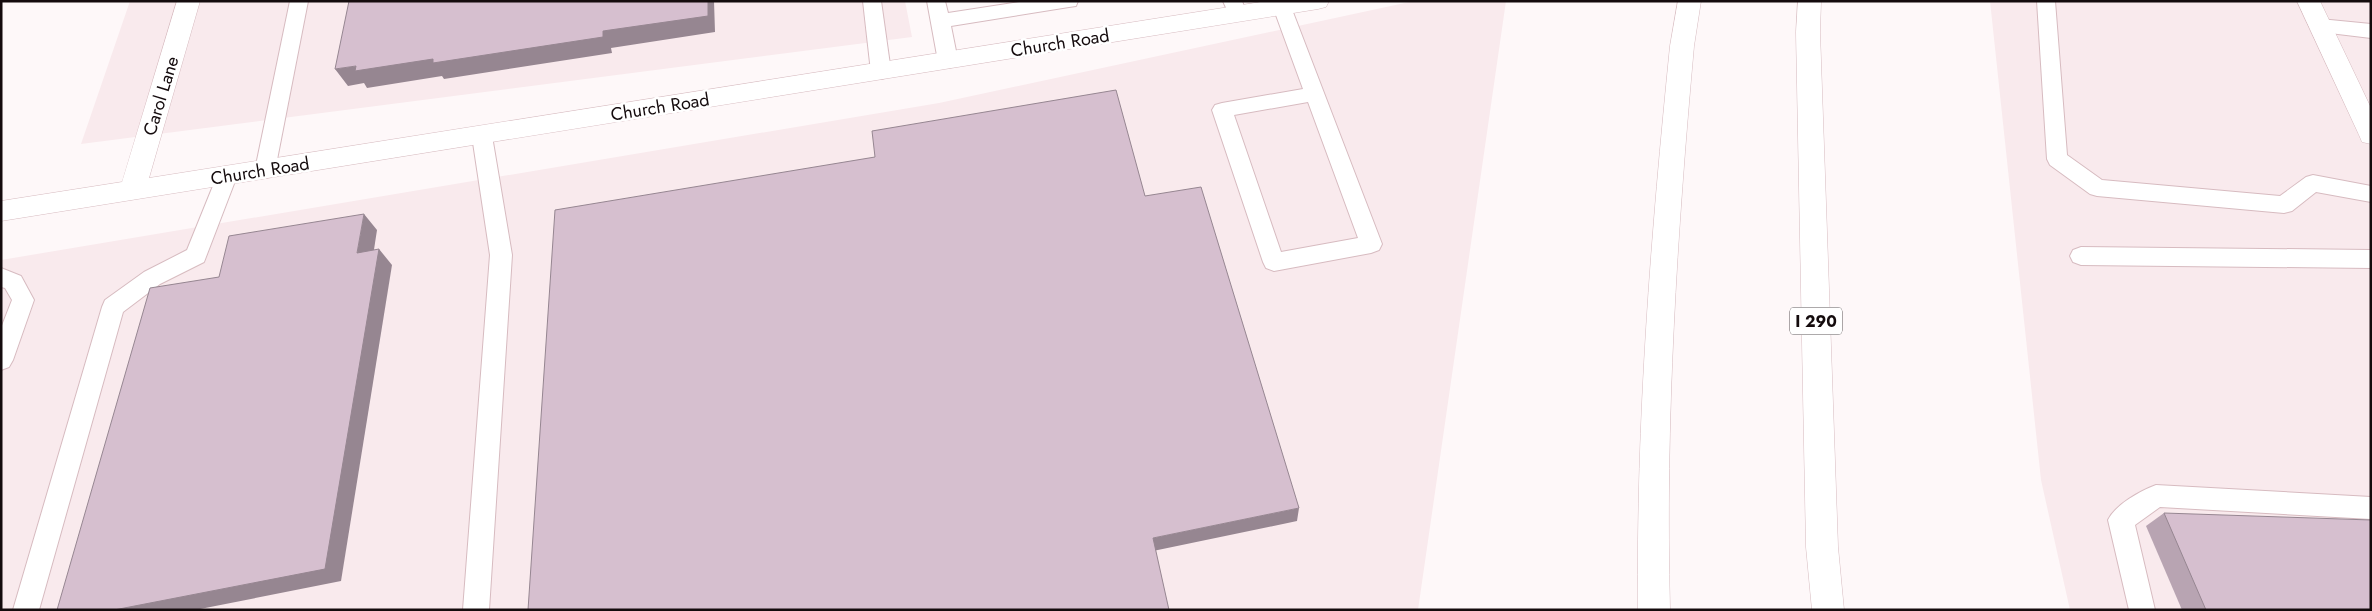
<svg xmlns="http://www.w3.org/2000/svg" width="2372" height="611" font-family="Jost,sans-serif">
<rect width="100%" height="100%" fill="#fef8f9"/>
<!-- built -->
<g fill="#f9eaed">
<polygon points="130,1 905,1 912,37 81,144"/>
<polygon points="1414,1 1506,1 1418,610 1,610 1,260 939,103"/>
<polygon points="1990,1 2371,1 2371,610 2070,610 2041,480"/>
</g>
<g fill="none" stroke-linecap="round" stroke-linejoin="round">
<defs>
<g id="lane">
<polygon points="290,1 308,1 275,170 272,176 265,178 258,176 255,170"/>
<polygon points="863,1 881,1 891,72 888,77 881,79 874,77 871,72"/>
<polygon points="927,1 945,1 948,13 1026,1 1078,1 1076,6 1069,7 951,26 958,61 955,66 948,68 941,66 938,61"/>
<polygon points="1223,1 1242,1 1247,14 1245,19 1238,21 1231,19"/>
<path d="M1285,1l6,6 91,237 -3,6 -8,3 -97,18 -8,-3 -3,-6 -51,-152 3,-5 7,-2 81,-14 -30,-82 2,-5zM1308,102l50,136 -77,14 -47,-137z"/>
<polygon points="2037,1 2055,1 2067,155 2102,180 2280,196 2306,177 2313,175 2371,186 2371,202 2316,192 2292,211 2284,213 2097,196 2090,194 2050,165 2047,159"/>
<polygon points="2320,19 2371,24 2371,38 2313,31 2310,26 2313,21"/>
<polygon points="482,128 489,131 492,136 512,255 489,610 463,610 490,255 472,136 475,131"/>
<polygon points="227,168 234,170 237,176 204,262 160,284 123,312 39,610 13,610 102,307 105,300 144,272 187,250 217,176 220,170"/>
<polygon points="2081,247 2371,250 2371,268 2081,265 2073,262 2070,256 2073,250"/>
<polygon points="1,268 21,276 34,300 13,360 9,367 1,370 1,328 12,300 5,288 1,287"/>
<path d="M2156,485l215,12v22l-211,-12 -25,18 20,85h-26l-21,-90c7,-15 32,-29 48,-35z"/>
</g>
<g id="street">
<polygon points="177,1 200,1 149,178 1267,1 1329,1 1326,7 1318,9 1,221 1,201 122,182"/>
<polygon points="2297,1 2320,1 2371,108 2371,144 2362,142 2359,135"/>
</g>
<g id="highway">
<path d="M1678,1h23l-7,45c-17,188 -29,375 -24,564h-32c-2,-189 13,-376 32,-564z"/>
<polygon points="1798,1 1821,1 1820,32 1838,547 1844,610 1812,610 1806,547 1796,32"/>
</g>
</defs>
<!-- lane casing -->
<use href="#lane" stroke="#d7bbc0" stroke-width="2"/>
<!-- street casing -->
<use href="#street" stroke="#d7bbc0" stroke-width="1"/>
<!-- highway casing -->
<use href="#highway" stroke="#d7bbc0" stroke-width="1"/>
<!-- lane -->
<use href="#lane" fill="#fff" fill-rule="evenodd"/>
<!-- street -->
<use href="#street" fill="#fff" fill-rule="evenodd"/>
<!-- highway -->
<use href="#highway" fill="#fff" fill-rule="evenodd"/>
</g>
<!-- wall -->
<polygon fill="#b8a4b2" points="2164,513 2371,610 2182,610 2146,526"/>
<!-- shaded-wall -->
<g fill="#968691">
<polygon points="708,1 714,1 715,32 611,48 612,53 444,79 442,76 367,88 364,83 348,86 335,69 603,31"/>
<polygon points="364,214 377,230 371,269 357,253"/>
<polygon points="379,249 392,265 341,581 195,610 114,610"/>
<polygon points="1299,508 1297,521 1153,551 1153,538"/>
</g>
<!-- building -->
<g fill="#d6bfcf" stroke="#968691">
<polygon points="349,1 708,1 708,16 603,31 603,37 433,63 433,59 355,71 356,66 335,69"/>
<polygon points="1116,90 1145,196 1201,187 1299,508 1153,538 1169,610 528,610 555,210 875,157 872,131"/>
<polygon points="364,214 357,253 379,249 325,569 114,610 57,610 150,288 219,277 229,236"/>
<polygon points="2164,513 2371,520 2371,610 2206,610"/>
</g>
<g text-anchor="middle" dominant-baseline="central" stroke-width="5" stroke-linejoin="round" paint-order="stroke">
<!-- shield labels -->
<rect fill="#fff" stroke="#5a5456" stroke-width="1" x="1790" y="307.5" width="52" height="27" rx="4"/>
<g font-size="16" font-weight="bold" fill="#140b0d">
<text x="1816" y="321">I 290</text>
</g>
<!-- street labels -->
<g font-size="18" fill="#140b0d" stroke="#fff">
<text transform="translate(1060 43) rotate(-9)">Church Road</text>
<text transform="translate(161 96) rotate(-73)">Carol Lane</text>
<text transform="translate(660 107) rotate(-9)">Church Road</text>
<text transform="translate(260 171) rotate(-9)">Church Road</text>
</g>
</g>
<!-- border -->
<rect width="2372" height="611" fill="none" stroke="#140b0d" stroke-width="5"/>
</svg>
